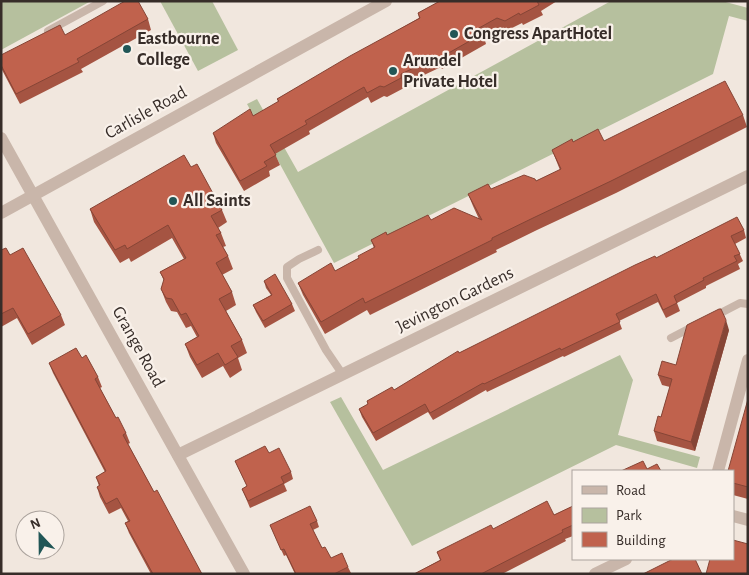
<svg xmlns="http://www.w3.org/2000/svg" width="749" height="575" font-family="'Alegreya Sans',sans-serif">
<rect width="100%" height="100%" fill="#f1e7de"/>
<!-- green -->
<g fill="#b6c09e">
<polygon points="1,1 91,1 1,50"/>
<polygon points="160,1 212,1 238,50 198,71"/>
<polygon points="611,1 722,1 748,8 748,21 729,16 713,74 334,263 247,104 257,99 298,172"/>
<polygon points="620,355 633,380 618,435 700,457 697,468 616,445 412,546 330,402 341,397 383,470"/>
</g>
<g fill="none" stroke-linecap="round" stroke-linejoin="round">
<!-- service -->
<g stroke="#c9b6aa" stroke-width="8">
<polyline points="48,31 103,1"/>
<polyline points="318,250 299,259 287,267 287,278 326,350 343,375"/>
<polyline points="713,317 740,303 748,304"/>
<polyline points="671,338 694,326"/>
</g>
<!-- minor -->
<g stroke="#c9b6aa" stroke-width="12">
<polyline points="1,138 244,574"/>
<polyline points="178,455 748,176"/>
<polyline points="718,471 748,360"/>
<polyline points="733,516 748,520"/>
<polyline points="595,574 626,559"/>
</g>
<!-- tertiary -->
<polyline stroke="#c9b6aa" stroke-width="12" points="1,213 386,1"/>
</g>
<!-- wall -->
<g fill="#a55442">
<polygon points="440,1 557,1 541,11 543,15 523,25 522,23 508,30 501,28 484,37 486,44 442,69 441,67 405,84 404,88 387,97 384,96 371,103 368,97 309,131 310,134 275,154 280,165 269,171 270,176 244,191 216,143 213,133 253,116 278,102 277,99 419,18 418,13"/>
<polygon points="148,19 151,30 81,69 83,72 20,104 1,68 1,55 65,35"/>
<polygon points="743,115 747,127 616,193 537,230 496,250 497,252 370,315 367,310 325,334 303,295 298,283 335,271 359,258 374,248 371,240 387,235 431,220 479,219 473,206 468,194 536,181 560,170 552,150 573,142 604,141"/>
<polygon points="191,167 222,210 227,222 218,228 221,233 226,246 223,247 228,256 233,269 222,275 232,292 236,305 226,311 242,340 247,353 238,358 242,370 230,378 223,366 202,378 190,357 185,344 197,337 191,326 186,328 177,312 171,311 166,302 161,289 164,281 160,272 184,259 172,238 131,262 129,258 120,263 94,222 90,209"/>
<polygon points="744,230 746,238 735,244 743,261 738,264 740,269 706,286 706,288 677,303 680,311 666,318 658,302 619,321 622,329 564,357 563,356 487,392 486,390 433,420 428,412 376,441 362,417 359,409 368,405 367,401 394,390 459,353 656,258"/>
<polygon points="1,250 10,255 61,315 65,325 32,345 17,318 1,327"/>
<polygon points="264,281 292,304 295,311 265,328 256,312 253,305 271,295 266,288"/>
<polygon points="729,330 695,451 657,441 654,431 661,417 670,387 662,385 658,375 676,365"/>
<polygon points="82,358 98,377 102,387 100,388 116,418 126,433 130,443 128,444 154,492 202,574 151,574 129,533 125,523 128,521 121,508 109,514 100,497 97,487 99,486 96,477 105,472 53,373 49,363"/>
<polygon points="748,399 748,499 733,495 733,471"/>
<polygon points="269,453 291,472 293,479 284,484 287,491 250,508 242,489 247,486 235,461"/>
<polygon points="573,506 573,536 565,539 566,541 502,574 414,574 440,560 437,552 493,529 554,515"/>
<polygon points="317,521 319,527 313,530 322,548 331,558 348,567 351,573 349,574 295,574 286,555 284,556 270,525"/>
</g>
<!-- shaded-wall -->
<g fill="#864536">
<polygon points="401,74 405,84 404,88 401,78"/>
<polygon points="726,320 729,330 695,451 691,442"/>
</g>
<!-- building -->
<g fill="#c0624d" stroke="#864536">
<polygon points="125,1 138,1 148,19 77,59 79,62 16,94 1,65 1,55 60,25 65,35"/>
<polygon points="440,1 537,1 539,5 520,15 519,13 505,21 497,18 479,28 482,34 438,59 437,57 401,74 401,78 384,87 380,86 367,93 364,87 305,121 307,124 270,145 276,155 264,162 267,166 240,181 213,133 250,109 253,116 279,101 277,99 350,56 420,18 418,13"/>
<polygon points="725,81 743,115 611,181 533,218 492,238 492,240 365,303 363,298 321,322 298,283 331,263 335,271 359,258 358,256 375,247 371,240 386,232 387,235 428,215 431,220 454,208 482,220 468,194 488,184 491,189 524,175 535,179 536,181 561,169 552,150 572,139 573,142 598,129 604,141"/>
<polygon points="184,155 191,167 197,164 222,210 211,216 221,233 216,235 228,256 216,263 232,292 219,299 242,340 231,346 238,357 225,365 218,353 197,365 185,344 199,336 186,313 181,315 172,299 166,298 161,289 164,279 160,272 186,258 168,225 127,249 125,245 115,250 90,209"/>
<polygon points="737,217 744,230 731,236 740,254 734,256 737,261 703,278 704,280 674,296 677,303 663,310 656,294 616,314 620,322 561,350 560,348 484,384 483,383 430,413 425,404 373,433 359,409 368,404 367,401 392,387 394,390 458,351 459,353 635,265 655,256 656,258"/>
<polygon points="6,248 10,255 23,248 61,315 28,334 13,308 1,314 1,250"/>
<polygon points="275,274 292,304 263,321 253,305 272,295 264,281"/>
<polygon points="719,309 721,309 726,320 691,442 654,431 658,416 661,417 672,379 658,375 662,361 676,365 687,325"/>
<polygon points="76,348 82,358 86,355 98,377 95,379 116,418 118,417 126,433 123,435 154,492 157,490 202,574 153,574 125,523 130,521 117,498 106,504 97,487 100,485 96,477 106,471 49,363"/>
<polygon points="748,399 748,487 733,483 733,471 728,471"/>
<polygon points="265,446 269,453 279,448 291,472 281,477 284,483 248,501 242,489 247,486 235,461"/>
<polygon points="643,461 647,469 657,464 661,471 621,471"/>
<polygon points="547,501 554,515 573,506 573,525 562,530 563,532 481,574 414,574 441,560 437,552 491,525 493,529"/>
<polygon points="310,506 317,521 310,524 322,548 325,547 331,558 342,553 348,567 334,574 296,574 284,549 281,550 270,525"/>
<polygon points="733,540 748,544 748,574 706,574 710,559 733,559"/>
<polygon points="673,559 695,559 702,574 643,574"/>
</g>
<!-- markers -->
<g fill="#215656" stroke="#f9f1ea" stroke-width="2">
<circle cx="454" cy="34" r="5"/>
<circle cx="127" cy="49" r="5"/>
<circle cx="393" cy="71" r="5"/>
<circle cx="173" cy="201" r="5"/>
</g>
<g text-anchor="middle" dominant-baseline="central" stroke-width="4.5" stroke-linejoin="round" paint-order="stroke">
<!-- poi labels -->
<g font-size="18" font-weight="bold" fill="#372d29" stroke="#f9f1ea" text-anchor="start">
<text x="464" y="34">Congress ApartHotel</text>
<text x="137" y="39">Eastbourne<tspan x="137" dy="21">College</tspan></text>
<text x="403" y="61">Arundel<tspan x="403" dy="21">Private Hotel</tspan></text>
<text x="183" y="201">All Saints</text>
</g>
<!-- street labels -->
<g font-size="18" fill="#372d29" stroke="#f9f1ea">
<text transform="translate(146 113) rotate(-29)">Carlisle Road</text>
<text transform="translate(455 300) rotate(-26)">Jevington Gardens</text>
<text transform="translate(138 347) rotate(61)">Grange Road</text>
</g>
</g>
<!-- border -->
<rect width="749" height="575" fill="none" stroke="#372d29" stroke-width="5"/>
<!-- legend -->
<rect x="572" y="470" width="162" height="90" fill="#f9f1ea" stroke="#aba39d"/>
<rect x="582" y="486" width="25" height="8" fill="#c9b6aa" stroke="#aba39d"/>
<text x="616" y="495" font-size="15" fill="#372d29">Road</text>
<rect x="582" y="508" width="25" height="15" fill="#b6c09e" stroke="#aba39d"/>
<text x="616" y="520" font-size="15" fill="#372d29">Park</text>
<rect x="582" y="532" width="25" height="15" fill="#c0624d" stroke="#aba39d"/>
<text x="616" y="545" font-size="15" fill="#372d29">Building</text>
<!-- north arrow -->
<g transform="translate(40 535) rotate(338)"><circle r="24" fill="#f9f1ea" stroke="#aba39d"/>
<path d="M0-4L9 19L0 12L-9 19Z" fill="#215656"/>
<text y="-8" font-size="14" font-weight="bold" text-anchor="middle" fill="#372d29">N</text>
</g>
</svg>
